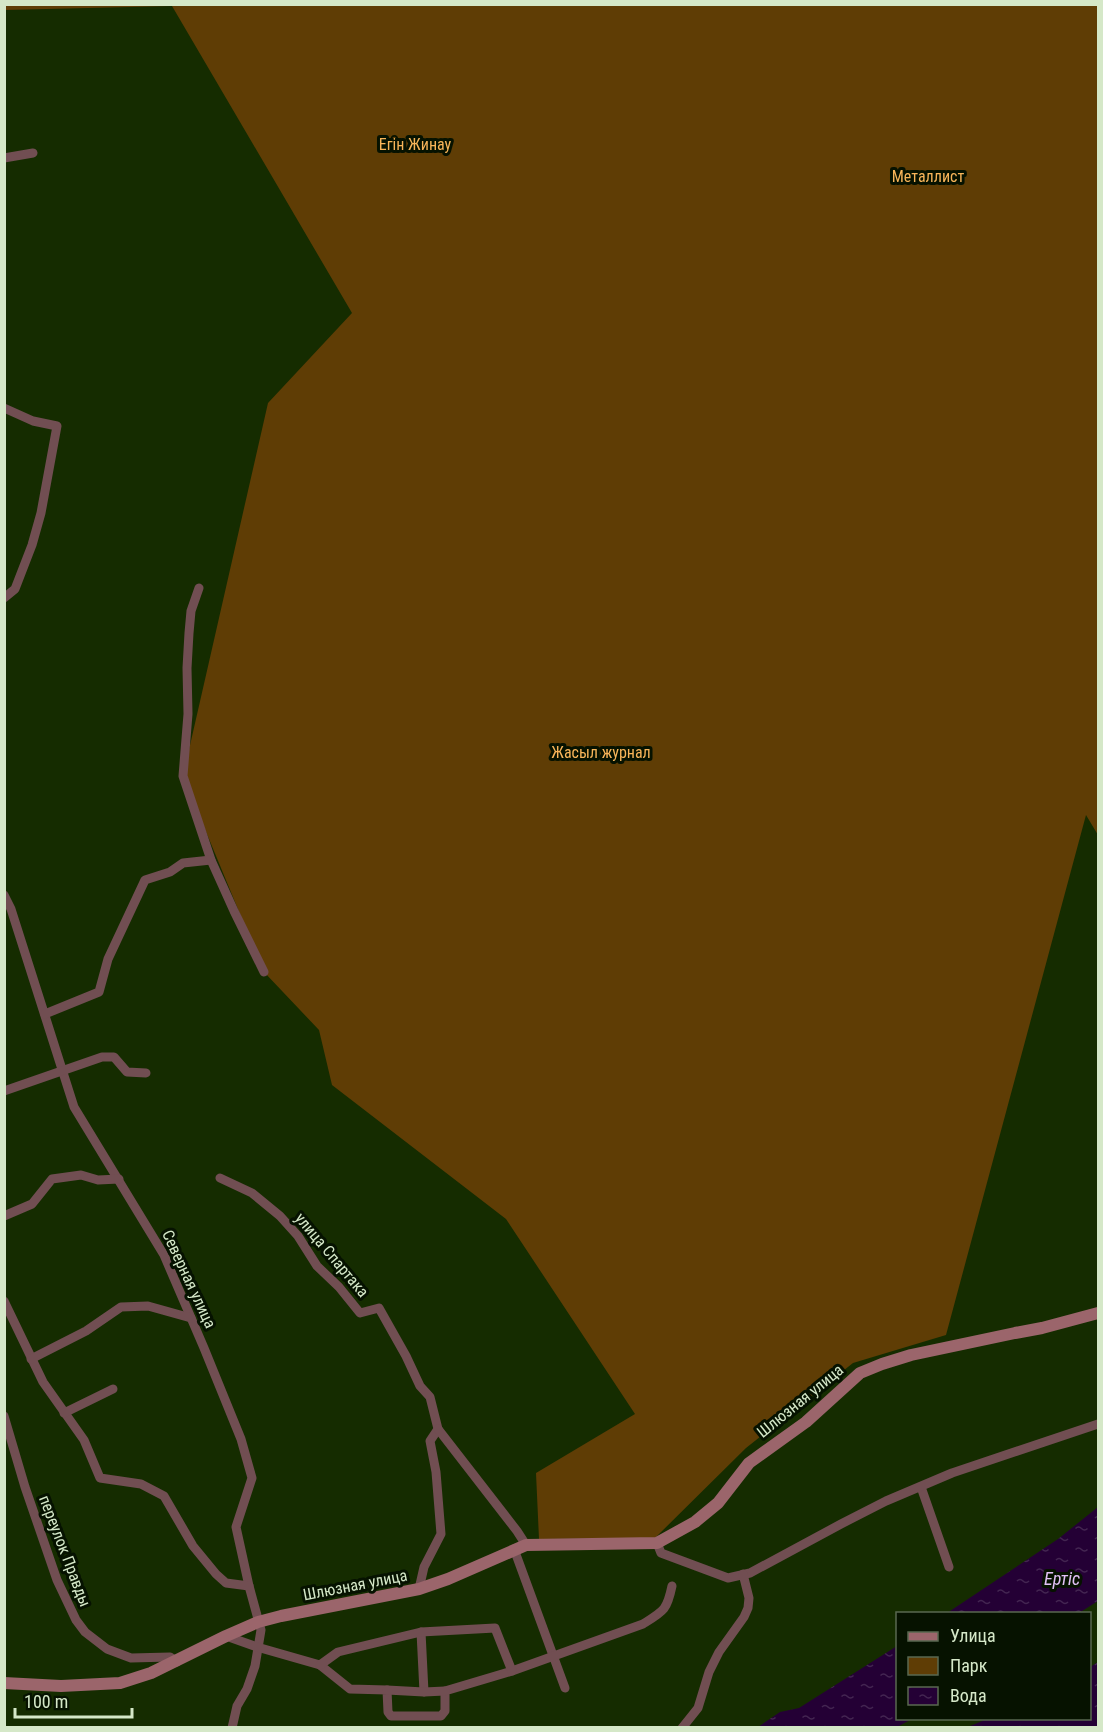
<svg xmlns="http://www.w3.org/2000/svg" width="1103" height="1732" font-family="'Roboto Condensed',sans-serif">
<defs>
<pattern id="water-ripples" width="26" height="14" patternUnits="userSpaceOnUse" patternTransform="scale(1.5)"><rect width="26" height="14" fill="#240035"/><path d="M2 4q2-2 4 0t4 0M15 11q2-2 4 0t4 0" fill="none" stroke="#432551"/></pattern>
</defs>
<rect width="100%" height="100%" fill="#152c00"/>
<!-- green -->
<polygon fill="#5f3d05" points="4,5 1098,5 1098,835 1086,815 946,1335 853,1363 746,1448 655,1538 539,1539 536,1473 635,1414 506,1219 332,1085 319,1030 264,972 183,776 268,403 352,313 172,6 5,10"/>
<!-- water -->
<g fill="url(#water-ripples)">
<polygon points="1098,1507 1098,1601 1079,1613 947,1613 1058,1539"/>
<polygon points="897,1646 898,1718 912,1719 897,1727 758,1727 780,1712 799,1708"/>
<polygon points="1098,1662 1098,1727 968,1727 987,1719 1090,1718 1090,1667"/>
</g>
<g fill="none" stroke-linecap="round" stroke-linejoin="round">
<!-- street -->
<g stroke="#714e52" stroke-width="9">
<polyline points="4,158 33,153"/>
<polyline points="4,408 33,421 57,426 41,513 32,545 15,589 4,598"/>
<polyline points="199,588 191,611 189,633 187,668 188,714 183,776 211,860 234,911 264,972"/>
<polyline points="4,895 11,909 74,1107 164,1255 204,1348 241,1439 252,1478 236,1527 249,1586 261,1630 255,1666 247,1689 237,1706 232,1728"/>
<polyline points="45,1014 99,992 108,959 145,880 170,872 183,863 211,860"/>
<polyline points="4,1091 102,1057 114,1057 127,1072 146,1073"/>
<polyline points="220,1178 252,1193 280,1216 298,1236 317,1266 339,1287 360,1313 379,1308 406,1356 420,1386 430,1397 438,1429 430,1441 436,1472 441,1534 424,1567 419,1589"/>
<polyline points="4,1216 32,1204 52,1179 81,1175 98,1180 119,1179"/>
<polyline points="4,1301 43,1382 84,1440 100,1478 141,1484 164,1496 193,1546 216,1574 226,1583 249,1586"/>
<polyline points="31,1359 86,1331 121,1307 148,1306 191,1318"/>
<polyline points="64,1413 113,1389"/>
<polyline points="4,1416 25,1487 57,1580 76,1620 85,1632 107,1649 131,1658 170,1657 177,1662"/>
<polyline points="438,1429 517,1531 526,1545"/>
<polyline points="921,1487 949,1567"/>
<polyline points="657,1543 661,1553 728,1578 750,1573 841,1524 886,1501 952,1473 1098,1424"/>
<polyline points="514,1549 565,1688"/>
<polyline points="421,1632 424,1692"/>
<path d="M226,1636l31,11 63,18 30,24 37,1 1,22 3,4h50l4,-5v-20l67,-20 131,-47c21,-13 24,-14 29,-38"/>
<polyline points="320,1665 338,1652 421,1632 495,1628 512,1671"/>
<polyline points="387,1690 424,1692 445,1691"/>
<polyline points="682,1728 698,1708 709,1672 719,1652 744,1617 748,1608 749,1598 743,1574"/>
</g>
<!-- secondary -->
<polyline stroke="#9b656b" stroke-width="12" points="4,1683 61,1686 120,1683 151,1673 226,1636 258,1622 281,1616 419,1589 448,1579 526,1545 657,1543 695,1522 718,1503 749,1463 806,1422 860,1373 882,1364 911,1355 1015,1333 1042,1328 1098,1313"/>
</g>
<g text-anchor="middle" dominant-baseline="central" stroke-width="6" stroke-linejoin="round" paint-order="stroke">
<!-- park labels -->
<g font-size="16" fill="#f8b559" stroke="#061200">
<text x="415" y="144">Егін Жинау</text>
<text x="928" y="176">Металлист</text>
<text x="601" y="752">Жасыл журнал</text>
</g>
<!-- street labels -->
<g font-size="16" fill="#d5e8c8" stroke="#061200">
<text transform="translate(332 1255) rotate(50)">улица Спартака</text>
<text transform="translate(189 1279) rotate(65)">Северная улица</text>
<text transform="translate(800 1401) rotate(-39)">Шлюзная улица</text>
<text transform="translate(65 1551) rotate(69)">переулок Правды</text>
<text transform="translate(355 1585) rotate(-11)">Шлюзная улица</text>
</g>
<!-- water labels -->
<g font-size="18" font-style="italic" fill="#e2c1f6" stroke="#061200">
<text x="1062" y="1578">Ертіс</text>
</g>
</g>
<!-- border -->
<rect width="1103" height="1732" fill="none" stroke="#d5e8c8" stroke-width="12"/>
<!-- legend -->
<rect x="896" y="1612" width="195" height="108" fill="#061200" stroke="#596850" stroke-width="1.5"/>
<rect x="908" y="1632" width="30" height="9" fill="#9b656b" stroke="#596850" stroke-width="1.5"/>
<text x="950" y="1642" font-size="18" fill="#d5e8c8">Улица</text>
<rect x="908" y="1657" width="30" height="18" fill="#5f3d05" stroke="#596850" stroke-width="1.5"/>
<text x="950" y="1672" font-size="18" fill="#d5e8c8">Парк</text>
<rect x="908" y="1687" width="30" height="18" fill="url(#water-ripples)" stroke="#596850" stroke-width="1.5"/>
<text x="950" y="1702" font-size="18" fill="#d5e8c8">Вода</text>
<!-- scale -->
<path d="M15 1708v9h117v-9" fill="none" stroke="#d5e8c8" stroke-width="3"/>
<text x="24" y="1708" font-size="18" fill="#d5e8c8" stroke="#061200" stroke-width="4.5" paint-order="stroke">100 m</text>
</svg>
